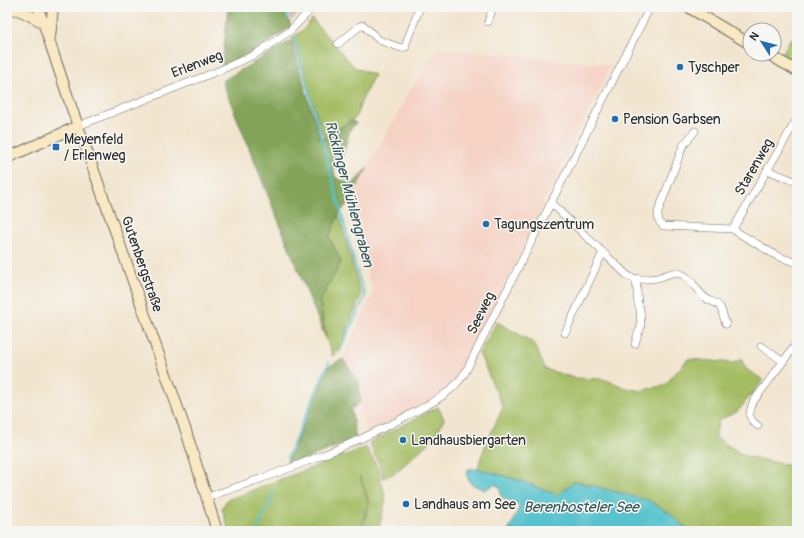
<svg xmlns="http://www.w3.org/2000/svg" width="804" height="538" font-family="Pangolin,sans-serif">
<rect width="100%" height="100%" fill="#f6f6f2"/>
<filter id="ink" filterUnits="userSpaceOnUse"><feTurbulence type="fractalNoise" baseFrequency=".025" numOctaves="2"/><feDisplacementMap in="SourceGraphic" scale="8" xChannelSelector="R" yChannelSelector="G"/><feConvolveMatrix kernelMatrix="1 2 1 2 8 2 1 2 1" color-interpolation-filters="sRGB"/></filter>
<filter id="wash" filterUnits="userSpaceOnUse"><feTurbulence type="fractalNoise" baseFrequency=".012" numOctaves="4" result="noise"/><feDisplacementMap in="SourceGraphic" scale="16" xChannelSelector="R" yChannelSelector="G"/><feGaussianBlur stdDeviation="0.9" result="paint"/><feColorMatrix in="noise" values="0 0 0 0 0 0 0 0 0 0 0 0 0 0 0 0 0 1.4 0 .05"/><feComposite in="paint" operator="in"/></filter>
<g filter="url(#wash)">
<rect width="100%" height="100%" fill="#f2e5cf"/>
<!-- built -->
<polygon fill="#f6d2c4" points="439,48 612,65 558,172 508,279 464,368 453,383 435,398 366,434 360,402 359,383 343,359 373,293 347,204 368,167 409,92"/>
<!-- industrial -->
<polygon fill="#d1bfbe" points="285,7 305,7 291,21"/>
<!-- green -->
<g fill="#a4bd63" stroke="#687447">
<polygon points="312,19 354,67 374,75 361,102 356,117 324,138 292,38 303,30"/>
<polygon points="791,38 797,42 797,63 782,54"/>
<polygon points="339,214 361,295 339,350 333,356 326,339 320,301 341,262 329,237"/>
<path d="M497,322l37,21 11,26 29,9 29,1 21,8 16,4 25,-6 23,-26 46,4 7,-4 5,10 17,11 -26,32 -18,8 -4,17 30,19 42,9 10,7v59h-109l-5,-6 -125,-29 -40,-16 -39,-11c-3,-8 20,-51 24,-62l-24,-54z"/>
<polygon points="438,407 444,419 435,437 395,473 383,478 380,466 369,443"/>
<polygon points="366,447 378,468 386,500 378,531 362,531 369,502 360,476 368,502 360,531 229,531 222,508 227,500"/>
</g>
<!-- forest -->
<g fill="#83a459" stroke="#576842">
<polygon points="228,7 284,7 291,27 258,49 222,66"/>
<polygon points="291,41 320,138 324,138 352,121 356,123 350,130 342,157 332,163 335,177 352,185 368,167 347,204 339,214 329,237 341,262 320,301 326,339 222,81"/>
<polygon points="343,359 359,383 360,402 351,409 356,439 285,467 329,366"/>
</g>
<!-- water -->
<polygon fill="#56c3cd" stroke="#40777c" points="468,469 479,469 518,480 558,495 575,481 650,501 671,514 688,531 508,531 512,524 520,505 501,497 500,487 494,484 485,490 471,484 467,476"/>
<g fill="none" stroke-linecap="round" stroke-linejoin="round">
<!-- stream -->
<g stroke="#56c3cd" stroke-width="2">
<polyline points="284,7 288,18"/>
<polyline points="295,39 356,268 365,296 339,352"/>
<polyline points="287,458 329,362"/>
<polyline points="257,531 274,492"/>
</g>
</g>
</g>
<g filter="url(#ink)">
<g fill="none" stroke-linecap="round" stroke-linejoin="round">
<defs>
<g id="street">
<polyline points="488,22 493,7"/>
<polyline points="338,44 360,26 363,25 379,40 401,48 406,47 406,43 420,7"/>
<polyline points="78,126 218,71 254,55 290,31 313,7"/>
<path d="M695,131l-12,15 -25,66c0,6 0,10 5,14l70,3 4,3 40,24 20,7"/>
<polyline points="767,170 797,182"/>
<path d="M551,203l77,73c8,5 20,3 29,2 5,-1 10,-4 15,-5 18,-3 23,19 35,26 5,3 9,3 13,8 2,3 4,13 6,17"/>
<polyline points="733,229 797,119"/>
<polyline points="565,333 603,252"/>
<polyline points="635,344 638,333 641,328 640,308 638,305 636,279"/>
<polyline points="761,346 783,361"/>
<path d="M758,426c-11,-8 -9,-12 -5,-24l44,-59"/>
<path d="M208,497c68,-23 135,-47 199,-81 22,-12 46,-22 59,-45l184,-364"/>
</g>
<g id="secondary">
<polyline points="38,7 72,109 186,431 217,531"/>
<polyline points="688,7 750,44"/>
<polyline points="7,8 21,11 42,22"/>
<polyline points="50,37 53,7"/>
<polyline points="768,54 797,71"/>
<polyline points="7,158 78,126"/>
</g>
</defs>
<!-- street casing -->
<use href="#street" stroke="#716c64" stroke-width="8"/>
<!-- secondary casing -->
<use href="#secondary" stroke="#716c64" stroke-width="12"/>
<!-- street -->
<use href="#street" stroke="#fff" stroke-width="7"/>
<!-- secondary -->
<use href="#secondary" stroke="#f8e8c3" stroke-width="10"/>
</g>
</g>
<!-- markers -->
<g fill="#1f6fb2" stroke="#f6f6f2" stroke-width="1.5">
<circle cx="680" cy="67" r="4"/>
<circle cx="615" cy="119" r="4"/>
<rect x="52" y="143" width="8" height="8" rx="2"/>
<circle cx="486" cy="224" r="4"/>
<circle cx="403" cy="440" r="4"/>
<circle cx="406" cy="504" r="4"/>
</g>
<g text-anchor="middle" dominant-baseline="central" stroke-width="3" stroke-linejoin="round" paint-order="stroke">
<!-- street labels -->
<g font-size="14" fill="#2b2b2b" stroke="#f6f6f2">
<text transform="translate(197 64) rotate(-21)">Erlenweg</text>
<text transform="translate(754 167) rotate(-60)">Starenweg</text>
<text transform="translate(142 264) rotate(71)">Gutenbergstraße</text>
<text transform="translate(481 313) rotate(-64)">Seeweg</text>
</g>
<!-- poi labels -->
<g font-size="14" fill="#2b2b2b" stroke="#f6f6f2" text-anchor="start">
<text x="688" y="67">Tyschper</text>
<text x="623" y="119">Pension Garbsen</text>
<text x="64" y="139">Meyenfeld<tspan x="64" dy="16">/ Erlenweg</tspan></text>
<text x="494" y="224">Tagungszentrum</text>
<text x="411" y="440">Landhausbiergarten</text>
<text x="414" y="504">Landhaus am See</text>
</g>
<!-- water labels -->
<g font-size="15" font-style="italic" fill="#38595c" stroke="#f6f6f2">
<text transform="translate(349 194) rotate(75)">Ricklinger Mühlengraben</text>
<text x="581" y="507">Berenbosteler See</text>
</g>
</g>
<!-- margin -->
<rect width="804" height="538" fill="none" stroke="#f6f6f2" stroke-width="24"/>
<!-- north arrow -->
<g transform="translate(762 42) rotate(306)"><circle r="19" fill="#f6f6f2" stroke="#a5a5a2"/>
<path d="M0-3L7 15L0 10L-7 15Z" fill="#1f6fb2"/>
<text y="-6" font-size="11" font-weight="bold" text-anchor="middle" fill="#2b2b2b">N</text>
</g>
</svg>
